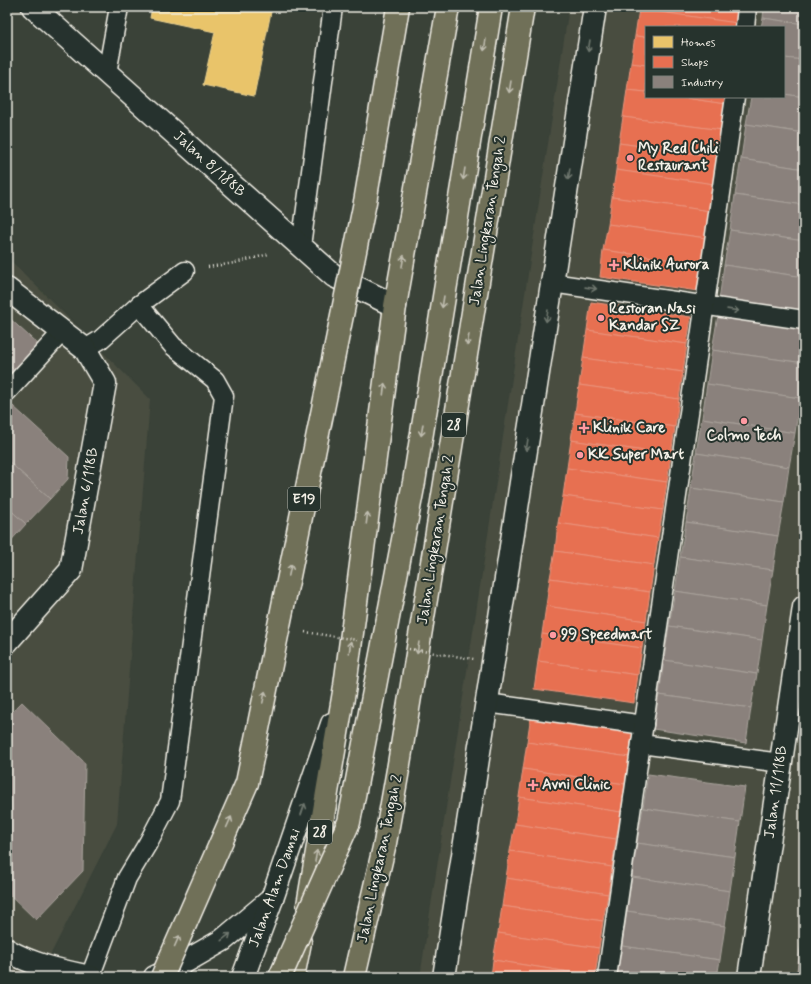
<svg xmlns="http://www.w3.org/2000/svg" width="811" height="984" font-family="Mynerve,sans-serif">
<rect width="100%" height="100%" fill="#3a4238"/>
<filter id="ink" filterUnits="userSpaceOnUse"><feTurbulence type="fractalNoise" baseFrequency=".025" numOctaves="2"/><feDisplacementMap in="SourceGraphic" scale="8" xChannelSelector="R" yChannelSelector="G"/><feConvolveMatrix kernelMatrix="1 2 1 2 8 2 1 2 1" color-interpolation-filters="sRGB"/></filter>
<g filter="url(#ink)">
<!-- built -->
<g fill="#484d40" fill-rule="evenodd">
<path d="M569,7h235v970h-384zM646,27h138v70h-138z"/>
<polygon points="7,257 150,399 117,824 39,977 7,977"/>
</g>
<!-- homes -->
<polygon fill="#e9c46a" stroke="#ecd290" points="152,7 272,7 254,96 203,85 215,32 150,18"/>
<!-- shops -->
<g fill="#e76f51" stroke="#eb967e">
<polygon points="639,7 740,7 737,23 639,9"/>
<polygon points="639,9 737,23 737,27 646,27 646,37 635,36"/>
<polygon points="635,36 646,37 646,65 631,63"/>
<polygon points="631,63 646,65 646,92 627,90"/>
<polygon points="627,90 646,92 646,97 679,97 726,104 722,130 623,117"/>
<polygon points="679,97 727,97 726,104"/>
<polygon points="623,117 722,130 718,157 619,143"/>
<polygon points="619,143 718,157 714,184 616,170"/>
<polygon points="616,170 714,184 710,211 612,197"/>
<polygon points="612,197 710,211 706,238 608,224"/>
<polygon points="608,224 706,238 702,264 603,250"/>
<polygon points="603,250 702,264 698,291 600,277"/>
<polygon points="591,302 691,317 687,344 587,330"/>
<polygon points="587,330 687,344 683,372 583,358"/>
<polygon points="583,358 683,372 679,399 579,385"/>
<polygon points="579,385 679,399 675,427 575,413"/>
<polygon points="575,413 675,427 671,455 571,440"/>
<polygon points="571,440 671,455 667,482 567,468"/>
<polygon points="567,468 667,482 663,510 563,496"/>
<polygon points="563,496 663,510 658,538 558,523"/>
<polygon points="558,523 658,538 654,565 555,551"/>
<polygon points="555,551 654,565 650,592 550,578"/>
<polygon points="550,578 650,592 646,621 546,606"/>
<polygon points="546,606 646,621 642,648 542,634"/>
<polygon points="542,634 642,648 638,675 538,661"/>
<polygon points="538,661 638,675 634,703 534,689"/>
<polygon points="531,715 633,730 629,757 527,742"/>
<polygon points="527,742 629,757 625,784 523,769"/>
<polygon points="523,769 625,784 621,812 519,797"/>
<polygon points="519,797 621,812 616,839 515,824"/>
<polygon points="515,824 616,839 612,867 510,851"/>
<polygon points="510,851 612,867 608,894 506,878"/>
<polygon points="506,878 608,894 603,921 502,906"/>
<polygon points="502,906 603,921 599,948 498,933"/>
<polygon points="498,933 599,948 595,976 493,960"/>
<polygon points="493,960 595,976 594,977 491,977"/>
</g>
<!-- industry -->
<g fill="#8a817c" stroke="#aaa39c">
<polygon points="764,7 804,7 804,24 763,18"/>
<polygon points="763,18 804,24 804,60 784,58 784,27 761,27"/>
<polygon points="784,58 804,60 804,97 784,94"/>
<polygon points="784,94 804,97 804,133 746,124 751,97 784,97"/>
<polygon points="746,124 804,133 804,169 741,159"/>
<polygon points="741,159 804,169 804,205 735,195"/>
<polygon points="735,195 804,205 804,241 730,230"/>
<polygon points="730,230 804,241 804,277 724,265"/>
<polygon points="724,265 804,277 804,313 719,300"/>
<polygon points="718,315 804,328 804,363 712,350"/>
<polygon points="7,316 41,347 17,373 7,363"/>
<polygon points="712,350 804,363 804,374 800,398 707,384"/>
<polygon points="7,363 17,373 7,383"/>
<polygon points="707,384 800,398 795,433 702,418"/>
<polygon points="13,406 69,457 68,479 50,499 7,460 7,412"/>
<polygon points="702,418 795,433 789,467 696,453"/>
<polygon points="696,453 789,467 784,502 691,488"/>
<polygon points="7,460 50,499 26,524 7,507"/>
<polygon points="691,488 784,502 778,536 686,522"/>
<polygon points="7,507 26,524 7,545"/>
<polygon points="686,522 778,536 773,570 680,557"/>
<polygon points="680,557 773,570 767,605 675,591"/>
<polygon points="675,591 767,605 762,640 669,626"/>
<polygon points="669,626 762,640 757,674 664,660"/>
<polygon points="664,660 757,674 751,708 659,695"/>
<polygon points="659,695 751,708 746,743 653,729"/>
<polygon points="22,702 85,763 83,871 36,920 7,892 7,717"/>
<polygon points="648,774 745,787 740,822 643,808"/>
<polygon points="643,808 740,822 735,857 637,843"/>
<polygon points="637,843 735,857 730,891 632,877"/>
<polygon points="632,877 730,891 725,926 627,911"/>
<polygon points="627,911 725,926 720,960 622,946"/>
<polygon points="804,924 804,950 800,950"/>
<polygon points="622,946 720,960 717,977 617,977"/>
<polygon points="800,950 804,950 804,977 796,977"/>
</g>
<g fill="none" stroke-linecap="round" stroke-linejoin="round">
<defs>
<g id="service">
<polyline points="745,27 747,7"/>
<polyline points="107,73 119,7"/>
<polyline points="301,246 333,7"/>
<polyline points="552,283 804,320"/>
<polyline points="85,349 100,340 139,305 185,271"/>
<polyline points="7,392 63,331"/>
<polyline points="487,703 644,725"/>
<polyline points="641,744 781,763"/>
<polyline points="90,977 127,878 148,843 170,801 224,396 215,380 173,346 139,305"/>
<polyline points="607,977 735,97"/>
</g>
<g id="minor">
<polyline points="33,7 334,276 395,306"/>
<polyline points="7,289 85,349 105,383 71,570 7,642"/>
<path d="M7,950c25,15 55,21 83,27"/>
<polyline points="155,977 176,967 223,940 272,899"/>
<polyline points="444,977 595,7"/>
<polyline points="749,977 804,607"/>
</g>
<polyline id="secondary" points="243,977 272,899 332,724"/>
<g id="trunk">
<polyline points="308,905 345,686 395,306 448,7"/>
<polyline points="293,977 300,942"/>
<polyline points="354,977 385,843 399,764 523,7"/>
</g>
</defs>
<!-- service casing -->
<use href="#service" stroke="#f4f1e8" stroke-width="21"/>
<!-- minor casing -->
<use href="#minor" stroke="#f4f1e8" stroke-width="25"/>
<!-- secondary casing -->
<use href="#secondary" stroke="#f4f1e8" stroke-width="25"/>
<!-- trunk casing -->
<use href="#trunk" stroke="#f4f1e8" stroke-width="25"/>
<!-- path -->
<polyline stroke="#f4f1e8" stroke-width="2.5" stroke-dasharray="1 3" stroke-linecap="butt" points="208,267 235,263 269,254"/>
<!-- service -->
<use href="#service" stroke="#26332d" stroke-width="18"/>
<!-- minor -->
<use href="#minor" stroke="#26332d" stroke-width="22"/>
<!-- secondary -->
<use href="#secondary" stroke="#26332d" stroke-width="22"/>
<!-- trunk -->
<use href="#trunk" stroke="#706f59" stroke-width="22"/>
<defs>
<g id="motorway-bridge">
<polyline points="162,977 247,783 365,202 398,7"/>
<polyline points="280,977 349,822 414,482 491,7"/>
</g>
</defs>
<!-- motorway-bridge casing -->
<use href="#motorway-bridge" stroke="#f4f1e8" stroke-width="25" stroke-linecap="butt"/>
<!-- path-bridge -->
<g stroke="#f4f1e8" stroke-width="2.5" stroke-dasharray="1 3" stroke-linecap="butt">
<polyline points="305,632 357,640"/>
<polyline points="409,649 474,659"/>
</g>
<!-- motorway-bridge -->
<use href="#motorway-bridge" stroke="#706f59" stroke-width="22"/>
</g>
<!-- one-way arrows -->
<defs><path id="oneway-shaft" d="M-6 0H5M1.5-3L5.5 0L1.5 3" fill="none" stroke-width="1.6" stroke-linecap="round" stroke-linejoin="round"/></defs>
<g stroke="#bfbdaf">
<use href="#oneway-shaft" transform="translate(485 45) rotate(99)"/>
<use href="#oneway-shaft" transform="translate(510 87) rotate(99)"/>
<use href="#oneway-shaft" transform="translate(464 174) rotate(99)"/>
<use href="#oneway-shaft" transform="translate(403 261) rotate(-80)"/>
<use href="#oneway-shaft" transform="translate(443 302) rotate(99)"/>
<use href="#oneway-shaft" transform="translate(468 340) rotate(99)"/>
<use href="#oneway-shaft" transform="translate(384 389) rotate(-83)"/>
<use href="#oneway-shaft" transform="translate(422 430) rotate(99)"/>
<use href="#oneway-shaft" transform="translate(367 518) rotate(-83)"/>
<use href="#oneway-shaft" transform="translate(290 570) rotate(-78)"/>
<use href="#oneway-shaft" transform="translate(350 647) rotate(-83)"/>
<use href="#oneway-shaft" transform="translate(418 648) rotate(99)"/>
<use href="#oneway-shaft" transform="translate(264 697) rotate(-78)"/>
<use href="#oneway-shaft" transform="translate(229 822) rotate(-66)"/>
<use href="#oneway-shaft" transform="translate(316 856) rotate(-80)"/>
<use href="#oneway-shaft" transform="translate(177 941) rotate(-66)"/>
</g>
<g stroke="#6e766e">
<use href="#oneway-shaft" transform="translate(589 46) rotate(99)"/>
<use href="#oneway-shaft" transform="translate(569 174) rotate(99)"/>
<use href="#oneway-shaft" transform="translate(591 288) rotate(8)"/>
<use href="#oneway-shaft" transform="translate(733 310) rotate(8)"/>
<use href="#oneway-shaft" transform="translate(547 316) rotate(99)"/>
<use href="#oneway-shaft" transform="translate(527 445) rotate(99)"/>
<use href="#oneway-shaft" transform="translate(303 809) rotate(-71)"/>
<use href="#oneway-shaft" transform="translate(226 937) rotate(-38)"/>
</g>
</g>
<!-- markers -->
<g fill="#ff9aa2" stroke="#26332d" stroke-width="1.5">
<circle cx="630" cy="158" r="4"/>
<path d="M612 259h4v4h4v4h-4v4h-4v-4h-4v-4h4z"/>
<circle cx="601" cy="318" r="4"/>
<circle cx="744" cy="421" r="4"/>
<path d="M582 422h4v4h4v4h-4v4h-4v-4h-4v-4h4z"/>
<circle cx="580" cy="455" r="4"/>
<circle cx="553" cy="635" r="4"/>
<path d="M531 779h4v4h4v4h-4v4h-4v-4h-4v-4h4z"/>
</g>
<g text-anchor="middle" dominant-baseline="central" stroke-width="4" stroke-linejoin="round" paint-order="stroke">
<!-- shield labels -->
<g fill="#26332d" stroke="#b6b8b0" stroke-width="1">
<rect x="442" y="413" width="24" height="24" rx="3"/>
<rect x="288" y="487" width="32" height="24" rx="3"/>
<rect x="308" y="820" width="24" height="24" rx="3"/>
</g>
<g font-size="14" font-weight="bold" fill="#f4f1e8">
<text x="454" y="425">28</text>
<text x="304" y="499">E19</text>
<text x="320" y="832">28</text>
</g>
<!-- poi labels -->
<g font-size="15" font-weight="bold" fill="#f4f1e8" stroke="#26332d" text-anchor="start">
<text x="638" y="149">My Red Chili<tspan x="638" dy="17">Restaurant</tspan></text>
<text x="623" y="265">Klinik Aurora</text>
<text x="609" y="309">Restoran Nasi<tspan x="609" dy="17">Kandar SZ</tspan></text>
<text x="593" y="428">Klinik Care</text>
<text x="744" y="436" text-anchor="middle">Colmo Tech</text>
<text x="588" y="455">KK Super Mart</text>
<text x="561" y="635">99 Speedmart</text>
<text x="542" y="785">Avni Clinic</text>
</g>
<!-- street labels -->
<g font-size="15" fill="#f4f1e8" stroke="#26332d">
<text transform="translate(209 164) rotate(42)">Jalan 8/188B</text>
<text transform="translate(488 221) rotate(-81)">Jalan Lingkaran Tengah 2</text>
<text transform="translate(86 491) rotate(-80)">Jalan 6/118B</text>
<text transform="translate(436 540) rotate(-81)">Jalan Lingkaran Tengah 2</text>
<text transform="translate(776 792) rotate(-82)">Jalan 11/118B</text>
<text transform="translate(380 859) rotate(-78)">Jalan Lingkaran Tengah 2</text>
<text transform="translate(275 888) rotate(-70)">Jalan Alam Damai</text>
</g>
</g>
<!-- margin -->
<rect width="811" height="984" fill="none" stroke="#26332d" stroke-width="24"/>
<rect x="12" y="12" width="787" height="960" fill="none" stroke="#f4f1e8" stroke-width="1.5" filter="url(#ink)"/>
<!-- legend -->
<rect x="645" y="26" width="140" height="72" fill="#26332d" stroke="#787f78"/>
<rect x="653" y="36" width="20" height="12" fill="#e9c46a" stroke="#787f78"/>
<text x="681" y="46" font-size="12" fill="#f4f1e8">Homes</text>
<rect x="653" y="56" width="20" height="12" fill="#e76f51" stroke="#787f78"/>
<text x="681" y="66" font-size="12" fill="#f4f1e8">Shops</text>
<rect x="653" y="76" width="20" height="12" fill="#8a817c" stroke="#787f78"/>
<text x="681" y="86" font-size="12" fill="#f4f1e8">Industry</text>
</svg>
